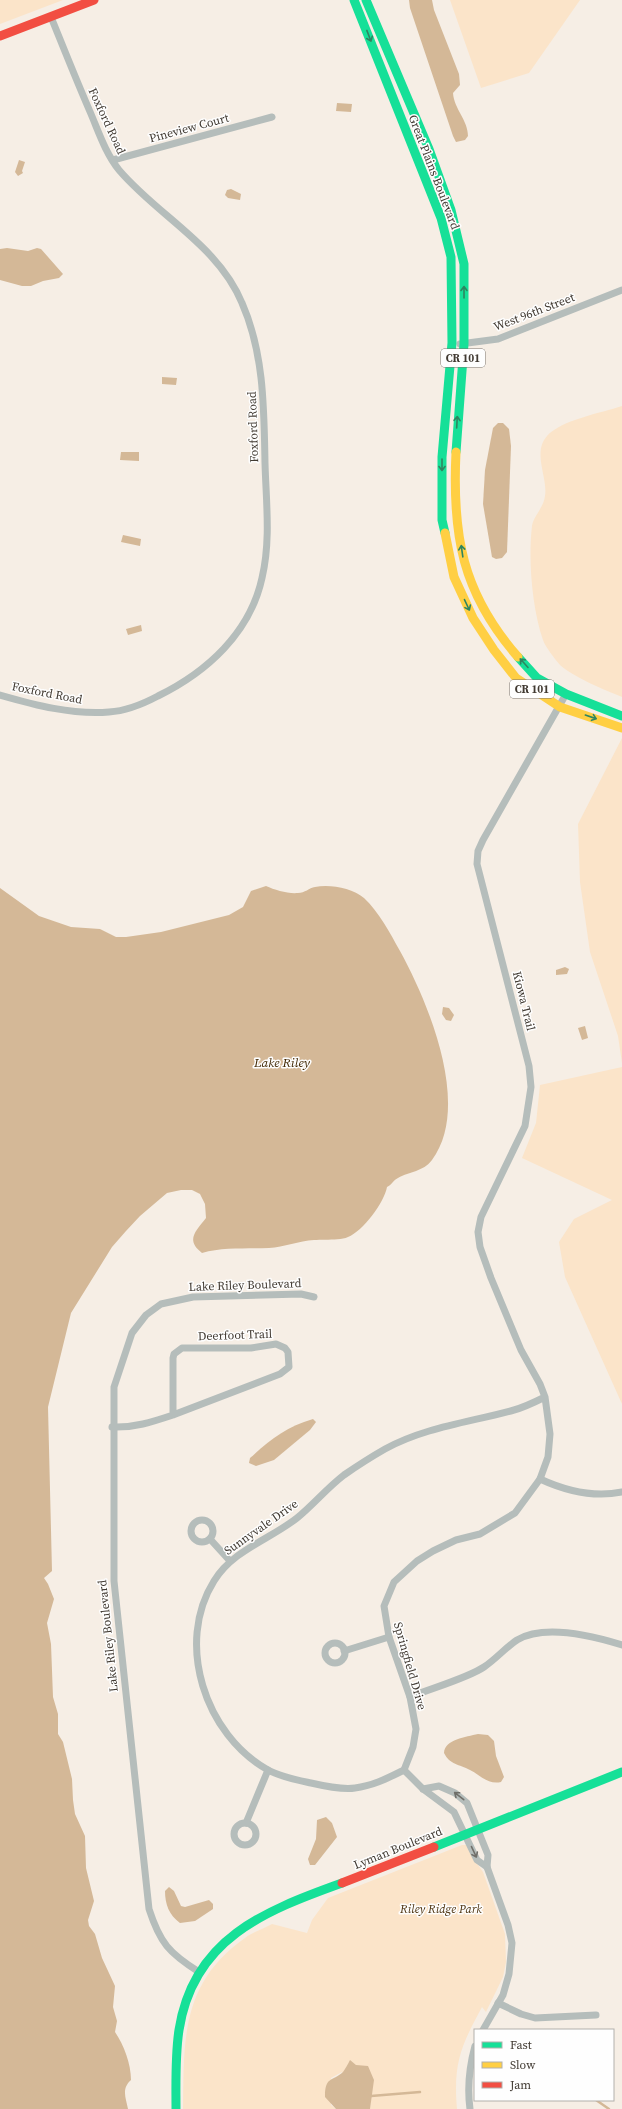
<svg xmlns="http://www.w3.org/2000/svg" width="622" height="2109" font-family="'Source Serif 4',serif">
<rect width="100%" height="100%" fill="#f6eee5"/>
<!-- green -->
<g fill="#fbe4c9">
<polygon points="0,0 63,0 0,24"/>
<polygon points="450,0 580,0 529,73 481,88"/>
<path d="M622,406v291c-17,-7 -49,-20 -62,-32 -5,-6 -14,-17 -17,-25 -11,-32 -15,-81 -11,-114 1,-9 12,-19 13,-30 3,-19 -13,-43 2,-60 14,-16 54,-23 75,-30z"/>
<polygon points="622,738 622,1063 618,1036 590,952 580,882 578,824"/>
<polygon points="622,1067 622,1404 565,1277 559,1242 574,1219 612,1200 522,1158 536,1123 540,1085"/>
<path d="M462,1845h4l4,4 6,13 7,10 22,62 1,28 -3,15 -17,35 -4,-5c-21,39 -29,56 -25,102h-87l1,-13 -29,-24 -11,6v27l5,4h-153c1,-70 -2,-126 62,-171 8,-6 18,-9 27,-14l35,9 5,-13 16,-22z"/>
</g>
<!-- water -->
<g fill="#d4b897">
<path d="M409,0h23l2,10 25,64 1,11 -7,8c1,16 15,27 15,43l-3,4 -9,2 -3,-6 -43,-128z"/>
<polygon points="337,103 352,104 351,112 336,111"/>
<polygon points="19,160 25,162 22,171 23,173 18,176 15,172"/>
<polygon points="231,189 241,194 240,200 228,198 225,195 227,190"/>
<polygon points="7,248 28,251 37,248 41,249 63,274 59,278 43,281 31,286 22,286 0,280 0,249"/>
<polygon points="162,377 177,378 176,385 162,384"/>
<polygon points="498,423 503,423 509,429 511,446 507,552 502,558 496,559 492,557 483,504 485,470 493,428"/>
<polygon points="121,452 139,452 139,461 120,460"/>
<polygon points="123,535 141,539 140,546 121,542"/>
<polygon points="141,625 142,631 128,635 126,629"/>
<path d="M266,886c9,4 22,8 32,7 7,0 11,-5 17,-6 15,-3 37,1 49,11 15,14 26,35 36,53 28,51 72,155 32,209 -9,12 -22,11 -34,18 -5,2 -6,7 -11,9 -3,16 -24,44 -39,50 -9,4 -24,2 -34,3 -15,1 -30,7 -45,8 -23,1 -46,-1 -67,5 -17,-13 -6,-22 4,-35l-1,-14 -5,-10 -8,-4h-11l-14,3 -27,23 -14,15 -14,16 -41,66 -23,94 4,164 -8,7 4,6 6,15 -7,24 4,21 2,53 5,17v20l5,8 9,37 1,21 2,14 10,22 1,32 8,33 -6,19 1,6 6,8 7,24 13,28 -2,21 4,14 -2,11c9,13 16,32 16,48 -10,9 -5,18 -3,29h-128v-1221l39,28 32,11 29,2 16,8h10l35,-5 68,-17 14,-8 8,-16z"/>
<polygon points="565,967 569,969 567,974 556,975 556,970"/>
<polygon points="443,1007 449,1008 454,1015 451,1021 446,1020 442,1014"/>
<polygon points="585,1026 588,1038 582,1040 578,1028"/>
<path d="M313,1419l3,3 -6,8 -36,30 -18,6 -7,-3 1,-5c21,-19 36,-31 63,-39z"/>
<path d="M478,1734l10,1 6,6 2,15 8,21 -3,5c-13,3 -21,-7 -31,-12 -11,-6 -20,-5 -26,-17 1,-14 22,-16 34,-19z"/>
<polygon points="326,1817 332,1823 337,1837 315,1865 310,1865 308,1859 316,1839 317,1820"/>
<path d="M169,1887l5,4 7,15 4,1 24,-7 4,4v5l-18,12 -15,2c-11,-8 -15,-19 -15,-32z"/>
<path d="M350,2060l6,5 12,1 6,14 -4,29h-34l-11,-12c0,-21 7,-15 18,-25 2,-3 5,-8 7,-12z"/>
</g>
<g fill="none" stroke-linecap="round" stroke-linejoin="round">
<!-- stream -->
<g stroke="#d4b897" stroke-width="2.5">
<polyline points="371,2096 420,2092"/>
<polyline points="596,2100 609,2109"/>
</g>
<!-- street -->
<g stroke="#b5bdbb" stroke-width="7">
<polyline points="113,160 272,117"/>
<polyline points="460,344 498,339 622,290"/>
<path d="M0,695c35,10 72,20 109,17 17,-1 34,-8 49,-16 49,-24 92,-63 104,-118 9,-38 4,-77 3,-115 -1,-55 -1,-110 -23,-160 -24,-58 -84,-87 -123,-133 -13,-16 -20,-37 -28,-56 -14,-32 -27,-65 -40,-97"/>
<path d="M545,1397c-10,5 -20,10 -31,13 -43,12 -89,17 -129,39 -14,8 -28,17 -41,26 -17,13 -31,30 -47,43 -28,22 -64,32 -83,63 -39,62 -9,154 54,189 13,7 29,10 43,13 13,3 31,7 44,5 18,-2 33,-10 49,-18l9,-23 3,-18 -6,-32 -21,-60 -5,-31 10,-24 23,-21 16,-10 23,-11 24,-6 35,-21 25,-34 8,-22 2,-23 -5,-37 -5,-13 -19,-34 -30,-72 -11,-31 -2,-15 3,-15 44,-91 6,-39 -2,-21 -52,-202 1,-13 5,-11 83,-146"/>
<path d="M112,1427c22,1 40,-5 61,-12l107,-41 9,-7 -1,-15 -3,-4 -9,-4 -25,4h-69l-8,6 -1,4v57"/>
<path d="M540,1479c26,12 53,19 82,13"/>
<circle cx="202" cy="1531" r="11"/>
<polyline points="210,1539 230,1561"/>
<circle cx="335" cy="1653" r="10"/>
<polyline points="344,1651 389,1637"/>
<path d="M410,1697c19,-8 58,-19 74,-30 12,-8 21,-19 33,-27 27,-16 76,-4 105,5"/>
<polyline points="404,1770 423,1789 454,1812 477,1860 487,1867"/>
<polyline points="423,1789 439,1786 455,1793 467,1803 488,1855 487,1867 508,1925 512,1943 509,1974 503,1995 483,2030"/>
<polyline points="246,1823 268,1770"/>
<circle cx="245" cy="1834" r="11"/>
<path d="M199,1972c-30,-19 -39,-29 -50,-63l-35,-328v-194l18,-54 14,-18 15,-11 32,-7 108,-3 13,3"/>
<polyline points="498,2003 521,2014 535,2018 596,2015"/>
<path d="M470,2109c-3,-22 -1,-41 5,-63"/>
</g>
<!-- fast -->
<g stroke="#16e098" stroke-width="9">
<polyline points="354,0 441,218 451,257 452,343 442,457 442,520 445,533"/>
<polyline points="366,0 429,149 451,210 464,264 464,344 456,452"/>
<polyline points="518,657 537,678 566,694 622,716"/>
<polyline points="434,1847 622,1772"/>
<path d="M176,2109c0,-26 -1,-53 3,-79 14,-91 85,-119 163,-147"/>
</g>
<!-- slow -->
<g stroke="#ffcf43" stroke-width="9">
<path d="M456,452c-4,83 6,141 62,205"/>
<polyline points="445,533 454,577 473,618 494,650 516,678 560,707 622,728"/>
</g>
<!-- jam -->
<g stroke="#f24e42" stroke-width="9">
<polyline points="0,36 94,0"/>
<polyline points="342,1883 434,1847"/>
</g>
</g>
<!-- one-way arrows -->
<defs><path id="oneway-shaft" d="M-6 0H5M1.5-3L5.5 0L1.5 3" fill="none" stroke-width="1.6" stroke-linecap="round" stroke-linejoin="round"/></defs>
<g stroke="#2e8560">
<use href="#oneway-shaft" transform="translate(369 36) rotate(69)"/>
<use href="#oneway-shaft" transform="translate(464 292) rotate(-90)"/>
<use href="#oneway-shaft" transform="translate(457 422) rotate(-87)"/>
<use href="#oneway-shaft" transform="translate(442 465) rotate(90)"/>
<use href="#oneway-shaft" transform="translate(462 551) rotate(-98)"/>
<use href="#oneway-shaft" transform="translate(467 605) rotate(65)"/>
<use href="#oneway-shaft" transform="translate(524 663) rotate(-132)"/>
<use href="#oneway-shaft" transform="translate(591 717) rotate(19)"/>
</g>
<g stroke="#6f6e69">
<use href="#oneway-shaft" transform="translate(459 1796) rotate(-142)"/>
<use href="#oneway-shaft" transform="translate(474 1852) rotate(65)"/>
</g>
<g text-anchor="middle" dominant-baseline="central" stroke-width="3" stroke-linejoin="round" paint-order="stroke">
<!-- shield labels -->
<g fill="#fefefe" stroke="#7a756f" stroke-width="1">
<rect x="441" y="349" width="44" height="18" rx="3"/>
<rect x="510" y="680" width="44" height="18" rx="3"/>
</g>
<g font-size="11" font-weight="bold" fill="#413a32">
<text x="463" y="358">CR 101</text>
<text x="532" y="689">CR 101</text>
</g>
<!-- street labels -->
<g font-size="12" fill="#413a32" stroke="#fefefe">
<text transform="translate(107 121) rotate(65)">Foxford Road</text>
<text transform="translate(189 128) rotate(-15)">Pineview Court</text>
<text transform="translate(434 172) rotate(69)">Great Plains Boulevard</text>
<text transform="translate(534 312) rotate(-21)">West 96th Street</text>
<text transform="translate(253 427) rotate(-92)">Foxford Road</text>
<text transform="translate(47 693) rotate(11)">Foxford Road</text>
<text transform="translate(524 1001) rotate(76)">Kiowa Trail</text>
<text transform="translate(245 1285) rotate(-2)">Lake Riley Boulevard</text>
<text transform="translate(235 1335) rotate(-2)">Deerfoot Trail</text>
<text transform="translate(261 1527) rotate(-35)">Sunnyvale Drive</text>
<text transform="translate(108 1636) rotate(-96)">Lake Riley Boulevard</text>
<text transform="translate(410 1666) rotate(74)">Springfield Drive</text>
<text transform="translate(398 1848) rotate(-22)">Lyman Boulevard</text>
</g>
<!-- park labels -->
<g font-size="12" font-style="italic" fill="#4d330f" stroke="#fefefe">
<text x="441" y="1909">Riley Ridge Park</text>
</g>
<!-- water labels -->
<g font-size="13" font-style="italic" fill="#402702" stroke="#fefefe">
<text x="282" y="1062">Lake Riley</text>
</g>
</g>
<!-- legend -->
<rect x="474" y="2029" width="140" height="72" fill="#fefefe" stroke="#b2b0ac"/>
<rect x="482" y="2042" width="20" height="6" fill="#16e098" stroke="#b2b0ac"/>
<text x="510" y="2049" font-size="12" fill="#413a32">Fast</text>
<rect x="482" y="2062" width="20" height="6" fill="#ffcf43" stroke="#b2b0ac"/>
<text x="510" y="2069" font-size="12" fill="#413a32">Slow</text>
<rect x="482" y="2082" width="20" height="6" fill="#f24e42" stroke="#b2b0ac"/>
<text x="510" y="2089" font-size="12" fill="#413a32">Jam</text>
</svg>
